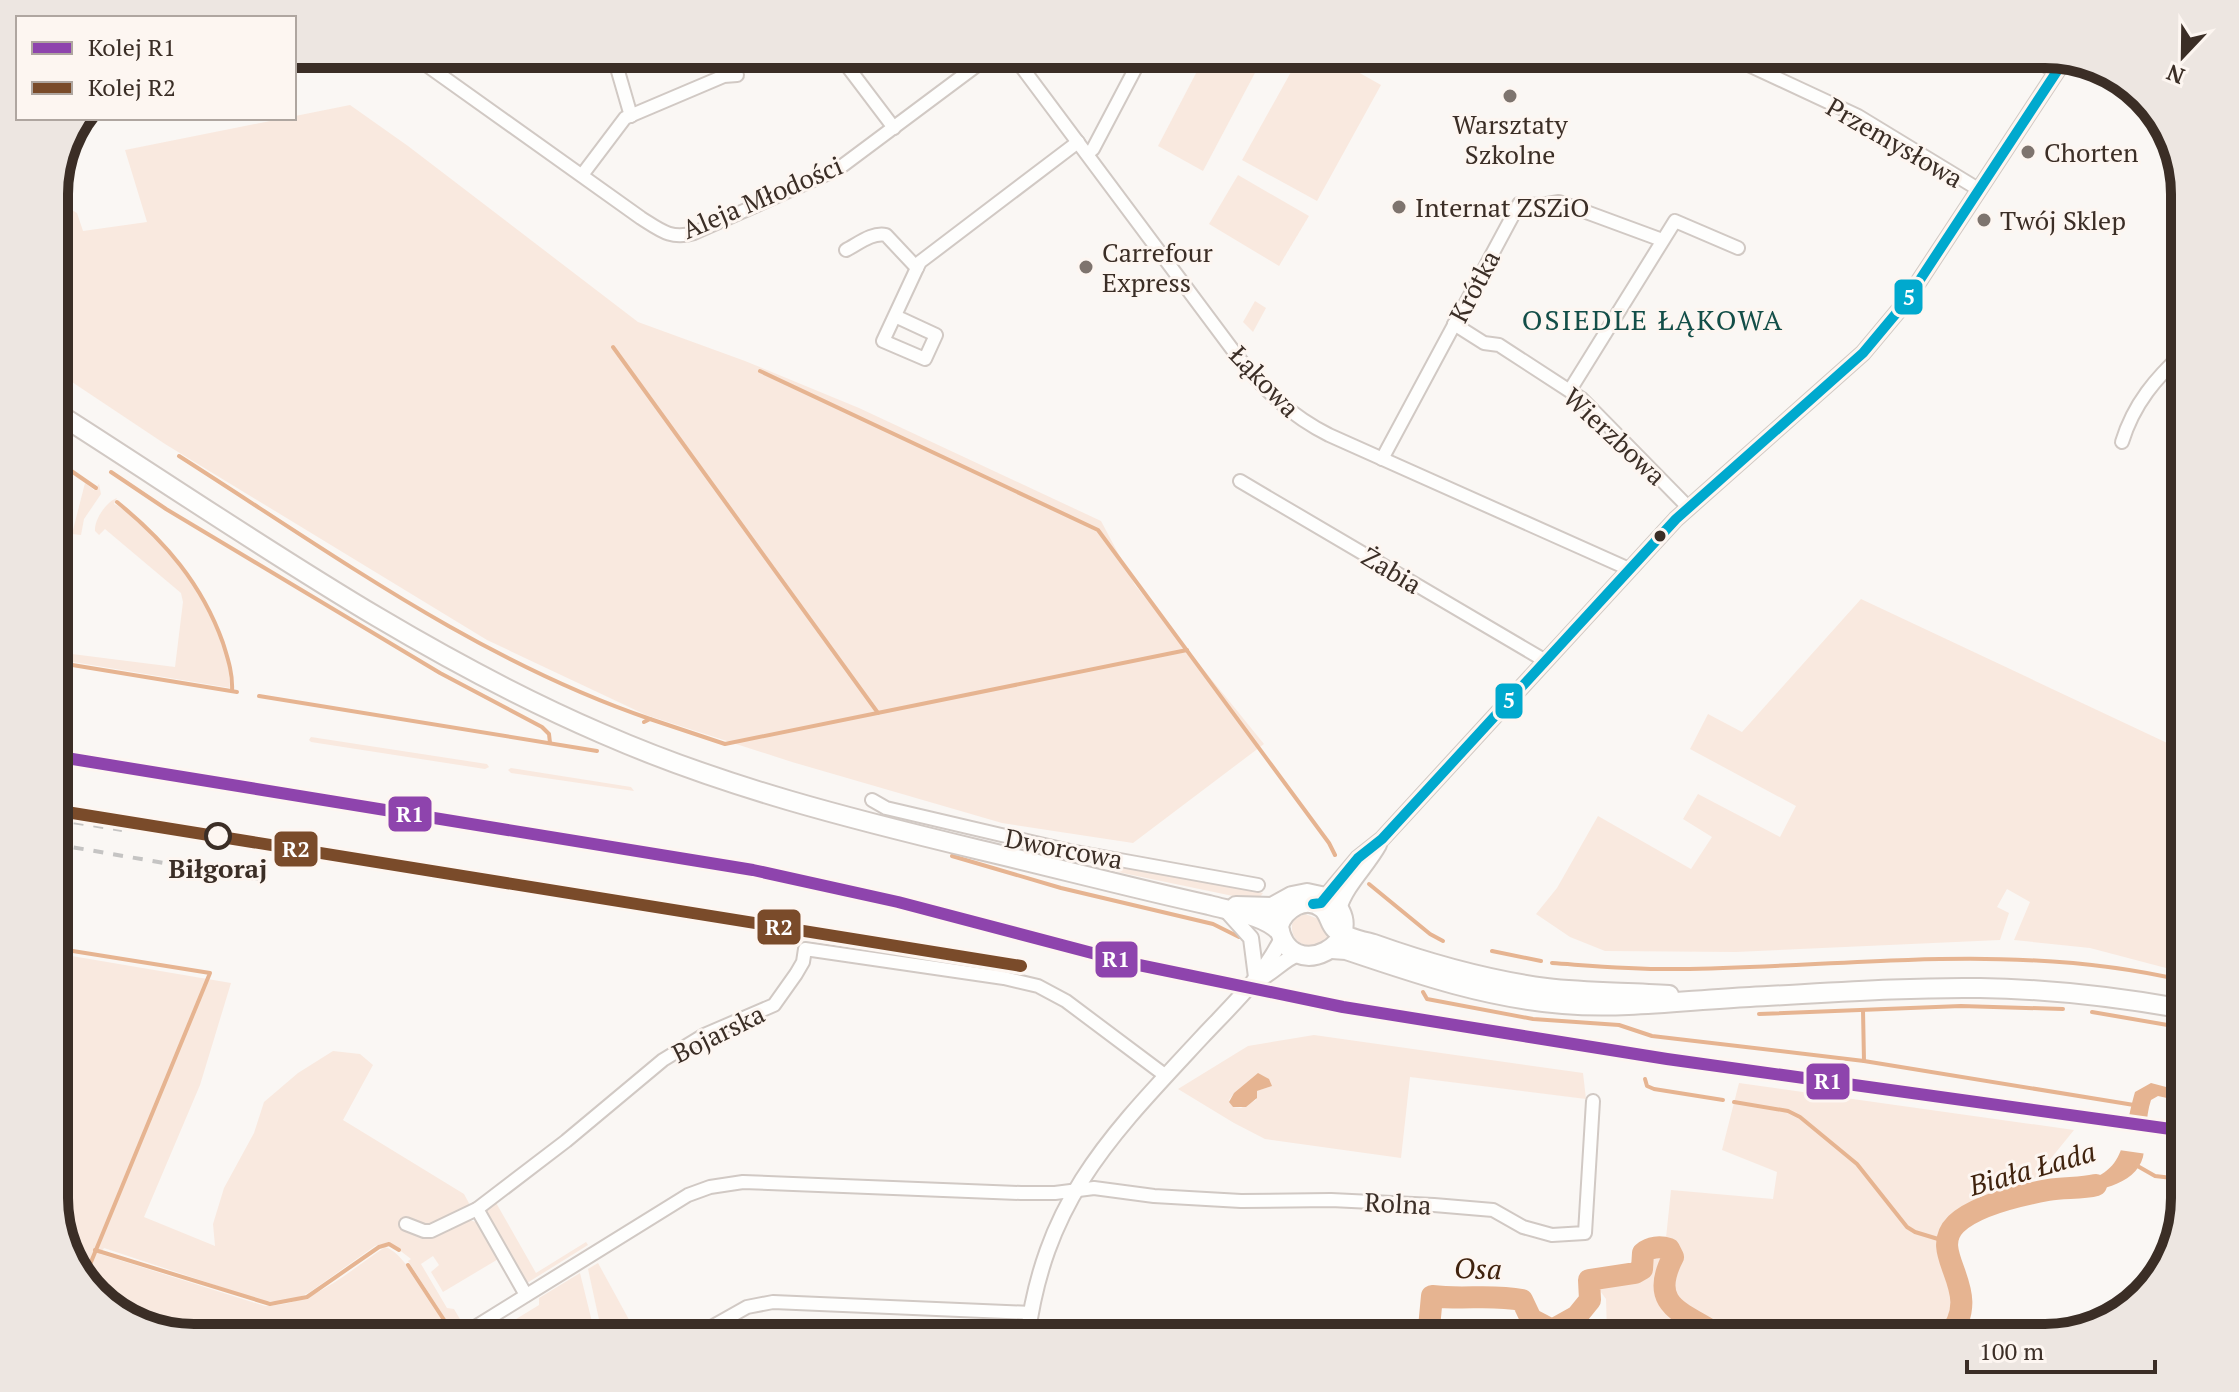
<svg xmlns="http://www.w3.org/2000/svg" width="2239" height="1392" font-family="'PT Serif',serif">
<rect width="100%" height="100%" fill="#faf7f4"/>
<!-- green -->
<g fill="#f9e9df" fill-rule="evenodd">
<polygon points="1206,54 1265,54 1203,171 1158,146"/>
<polygon points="1301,54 1326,54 1381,85 1317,201 1242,160"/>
<polygon points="350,105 408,146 638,322 745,361 859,408 1101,521 1135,585 1264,744 1133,843 1002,823 792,762 646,715 487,640 165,444 54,370 54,200 77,213 83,231 147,222 125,150"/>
<polygon points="1238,175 1309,216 1279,266 1209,224"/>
<polygon points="1255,301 1266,308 1253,332 1243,322"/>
<polygon points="85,483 94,490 99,484 101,494 84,519 81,535 72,534"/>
<path d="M117,498l-3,6c8,3 17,12 24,18 44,37 92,107 92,166l-175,-29 1,-7 119,15 8,-65 -2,-9 -76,-64 -6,6 -4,-4c-1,-11 11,-29 22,-33z"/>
<polygon points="1861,599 2180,749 2185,739 2185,973 2090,948 2014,940 2030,902 2007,889 1997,907 2009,913 2000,940 1736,952 1605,951 1570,937 1536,914 1557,888 1598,816 1691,869 1712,837 1683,819 1698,794 1780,837 1796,806 1690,749 1708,714 1742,732"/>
<polygon points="311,737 487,764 489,767 485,769 311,742 309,740"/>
<polygon points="511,768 631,787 634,791 511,773 508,770"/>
<polygon points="1111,866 1232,886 1263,893 1257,901 1113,871"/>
<path d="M1305,914l14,5 10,17c-14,16 -39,11 -37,-12l3,-6z"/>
<path d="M54,953l177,30 -31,102 -56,132 71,29 -2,-22 11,-36 30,-55 10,-31 34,-29 35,-22 27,3 13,11 -30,55 121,74 7,13 -43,21 -22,-8 -3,6c38,27 56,-25 82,3 6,7 10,20 15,29l-57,34 -12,-20 8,-7 -6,-9 -12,8 26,44 7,1 10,17 -11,12h-259l-71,-19 -50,-50 -19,-62zM389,1242l22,17 -3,2 46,71 -4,2c-12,-20 -44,-82 -65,-87 -39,26 -71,58 -120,59l-165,-52 4,-6 159,53c17,1 31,0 47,-9l65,-46z"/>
<path d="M1314,1035l269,38 3,26 -176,-22 -9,81 -136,-19 -31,-16 -56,-34 70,-43zM1272,1086l-15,5 -1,9 -15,8 -8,-1 -4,-7 5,-7z"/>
<path d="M1739,1083l335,47 -47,58 -52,15 -34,30c-7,39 38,74 -5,105h-208l-34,-19 -21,-17 -4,-8 -2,-20 9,-18 -9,-11 -1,-7 5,-48 102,9 4,-27 -55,-22z"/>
<polygon points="495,1201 536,1273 586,1242 588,1245 527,1283 487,1216 486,1208"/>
<path d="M1662,1250l9,8c-19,27 -5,45 15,65l-79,10 -1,-34 -13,-18 50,-8 2,-13 5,-7z"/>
<polygon points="598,1263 639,1338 603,1338 588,1269"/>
<polygon points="580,1273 596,1338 485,1338 539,1305 539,1298"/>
</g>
<!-- water -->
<g fill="#e6b491">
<polygon points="1258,1073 1269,1079 1272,1086 1257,1091 1257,1098 1246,1107 1233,1107 1229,1102 1234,1093"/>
<path d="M2151,1083l34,9v10l-27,-6 -7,4c-6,18 -4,38 -8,57 -8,30 -50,34 -75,37l-3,-10c66,-6 55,-42 70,-92z"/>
</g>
<!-- pier -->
<polygon fill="#faf7f4" points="2126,1115 2152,1118 2147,1154 2119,1150"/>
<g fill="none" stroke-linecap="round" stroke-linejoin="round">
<!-- stream -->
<g stroke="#e6b491" stroke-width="4">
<polyline points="613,347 878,713"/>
<polyline points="760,371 1098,530 1329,843 1335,855"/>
<path d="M179,456c151,96 300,205 471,263"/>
<polyline points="54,459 96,488"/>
<polyline points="111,472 166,509 440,673 542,727 549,734 550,743"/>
<path d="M117,502c48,39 85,82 106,141 5,16 10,31 9,48"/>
<polyline points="54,662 237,692"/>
<polyline points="259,696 597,751"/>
<polyline points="644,722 650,719 725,744 1187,650"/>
<polyline points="952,856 1061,888 1213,924 1239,937"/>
<polyline points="1369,884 1430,934 1443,941"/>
<polyline points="54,948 210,973 84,1279"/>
<polyline points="1492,951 1541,961"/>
<path d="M1552,963c43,3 85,7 128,6 169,-2 338,-28 505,12"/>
<polyline points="1423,992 1427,999 1533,1019 1619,1025 1652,1036 1864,1061 2134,1105"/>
<polyline points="1863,1010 1864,1061"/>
<polyline points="2092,1012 2185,1028"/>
<polyline points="1759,1014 1961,1006 2063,1009"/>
<polyline points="1645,1079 1647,1086 1654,1089 1723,1100"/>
<polyline points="1734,1102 1788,1111 1800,1117 1857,1164 1907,1227 1915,1232 1948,1242"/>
<polyline points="2134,1164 2155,1176 2172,1178"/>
<polyline points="2181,1174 2185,1171"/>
<polyline points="95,1250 270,1304 307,1297 379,1247 389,1244 399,1250"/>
<polyline points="408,1265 452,1332"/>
</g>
<!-- river -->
<g stroke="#e6b491" stroke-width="22">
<path d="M1428,1338l4,-42c31,4 59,-2 90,4l9,19 21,11 25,-14 13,-16 -1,-20 46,-7 7,-4 1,-16c7,-6 17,-7 26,-4l4,8c-27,52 15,56 49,81"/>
<path d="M1947,1338c41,-48 -22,-83 9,-114 20,-19 65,-29 92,-34 16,-3 33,-1 48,-5"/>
</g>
<defs>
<g id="minor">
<path d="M411,54l230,164c19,12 30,22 53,15l144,-64 154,-115"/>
<polyline points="613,54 631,116"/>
<polyline points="838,54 894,128"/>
<path d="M1012,54l226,303c26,33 53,59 91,78l300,134"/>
<polyline points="1725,54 1858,116 1978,189"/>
<polyline points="2029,54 2056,73"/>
<polyline points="1087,154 1093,149 1143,54"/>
<polyline points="582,175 625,118 724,76 737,75"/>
<polyline points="57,179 60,181"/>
<path d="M846,250c12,-6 26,-18 40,-15l31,33"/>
<polyline points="895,316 936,335 925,359 883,341 917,268 920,262 1078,142"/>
<polyline points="1454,324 1484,343 1499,345 1582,399 1688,507"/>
<polyline points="1570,390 1675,221 1738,248"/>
<path d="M2122,442c12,-39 34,-64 63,-91"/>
<polyline points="1382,459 1519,204 1541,205 1559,202 1662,240"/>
<polyline points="1240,481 1544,660"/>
<polyline points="872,800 886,808 1070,851 1258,885"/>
<polyline points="477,1209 526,1295"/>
<polyline points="406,1224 424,1231 431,1231 477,1209 566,1141 663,1060 704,1035 774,1005 796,974 803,962 805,949 1004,978 1038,986 1066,1001 1166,1076"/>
<polyline points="467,1332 688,1195 710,1187 743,1182 1021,1193 1055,1193 1094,1188 1154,1196 1241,1201 1331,1200 1434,1205 1493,1210 1523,1227 1552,1235 1585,1233 1593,1101"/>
<polyline points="692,1338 747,1307 773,1302 1031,1313"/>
</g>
<g id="tertiary">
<polyline points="1321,902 1358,858 1382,839 1676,519 1863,353 1904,304 2065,59"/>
<polyline points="1225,909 1251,938 1256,977"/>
<path d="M1339,909c7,-24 28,-42 40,-64"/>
<path d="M1255,981c17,-6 27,-21 43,-27"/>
<path d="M1027,1338c18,-139 84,-203 175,-301 29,-31 61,-60 80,-99"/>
</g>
<g id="primary">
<path d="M54,411c179,114 354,239 549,323 121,53 248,85 377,116 76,18 152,38 229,55 21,6 56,10 71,27"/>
<path d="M1236,906l36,1 20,-11 15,-3 23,5c47,44 -42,89 -51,28 5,-17 27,-31 43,-18 7,5 7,15 13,21 8,8 28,12 39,15 56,20 114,36 172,44 41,5 82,4 123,7"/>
<path d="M1332,949l14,1c71,24 141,48 217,54 63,5 124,-4 187,-7 77,-4 154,-10 230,-9 69,1 137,9 205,21"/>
</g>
</defs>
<!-- minor casing -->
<use href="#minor" stroke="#d1c9c4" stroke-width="16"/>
<!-- tertiary casing -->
<use href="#tertiary" stroke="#d1c9c4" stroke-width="18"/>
<!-- primary casing -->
<use href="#primary" stroke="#d1c9c4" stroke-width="22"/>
<!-- minor -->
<use href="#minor" stroke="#fefefd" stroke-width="12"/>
<!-- tertiary -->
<use href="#tertiary" stroke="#fefefd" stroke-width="14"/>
<!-- primary -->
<use href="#primary" stroke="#fefefd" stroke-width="18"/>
<!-- rail -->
<g stroke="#c5c4c3" stroke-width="4" stroke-dasharray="10 10" stroke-linecap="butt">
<polyline points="54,756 753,870 898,902 1134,964 1343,1007 1667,1059 2185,1131"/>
<polyline points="54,819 122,830"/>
<polyline points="54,844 268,881"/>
</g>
<defs>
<polyline id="bus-1" points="1313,904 1321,903 1358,858 1382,839 1676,519 1863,353 1904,304 2065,59"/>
</defs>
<!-- bus-1 casing -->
<use href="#bus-1" stroke="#fdf6f1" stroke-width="16"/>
<!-- bus-1 -->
<use href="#bus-1" stroke="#00a9ce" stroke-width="10"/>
<defs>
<polyline id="rail-1" points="54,756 753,870 898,902 1134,964 1343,1007 1667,1059 2185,1131"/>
<polyline id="rail-2" points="54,810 1021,966"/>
</defs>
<!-- rail-1 casing -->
<use href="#rail-1" stroke="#fdf6f1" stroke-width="18"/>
<!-- rail-2 casing -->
<use href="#rail-2" stroke="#fdf6f1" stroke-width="18"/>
<!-- rail-1 -->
<use href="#rail-1" stroke="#8e44ad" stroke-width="12"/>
<!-- rail-2 -->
<use href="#rail-2" stroke="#7a4b2a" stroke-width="12"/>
</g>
<!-- markers -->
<g fill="#7e746e" stroke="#fdf6f1" stroke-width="3">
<circle cx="1510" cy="96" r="8"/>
<circle cx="2028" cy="152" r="8"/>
<circle cx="1399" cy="207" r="8"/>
<circle cx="1984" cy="220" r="8"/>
<circle cx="1086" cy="267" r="8"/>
</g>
<circle fill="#3b2e26" stroke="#fdf6f1" stroke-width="3" cx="1660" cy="536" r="7"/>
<circle fill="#fdf6f1" stroke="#3b2e26" stroke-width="4" cx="218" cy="836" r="12"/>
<g text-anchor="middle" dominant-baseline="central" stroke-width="6" stroke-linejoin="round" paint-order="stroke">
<!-- poi labels -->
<g font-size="26" fill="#3b2e26" stroke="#fdf6f1" text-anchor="start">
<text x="1510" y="124" text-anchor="middle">Warsztaty<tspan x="1510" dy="30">Szkolne</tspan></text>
<text x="2044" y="152">Chorten</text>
<text x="1415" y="207">Internat ZSZiO</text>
<text x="2000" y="220">Twój Sklep</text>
<text x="1102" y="252">Carrefour<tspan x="1102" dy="30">Express</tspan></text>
</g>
<!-- street labels -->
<g font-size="26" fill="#3b2e26" stroke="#fdf6f1">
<text transform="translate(1895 142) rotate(30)">Przemysłowa</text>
<text transform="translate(762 197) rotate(-23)">Aleja Młodości</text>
<text transform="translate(1474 286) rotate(-62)">Krótka</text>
<text transform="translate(1265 381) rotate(46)">Łąkowa</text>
<text transform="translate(1615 436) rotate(43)">Wierzbowa</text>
<text transform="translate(1392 570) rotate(31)">Żabia</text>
<text transform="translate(1064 848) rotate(11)">Dworcowa</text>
<text transform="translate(718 1033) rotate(-26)">Bojarska</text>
<text transform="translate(1398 1203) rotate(3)">Rolna</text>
</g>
<!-- stop labels -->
<g font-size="26" font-weight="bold" fill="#3b2e26" stroke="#fdf6f1">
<text x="218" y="868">Biłgoraj</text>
</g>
<!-- neighbourhood labels -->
<g font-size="28" letter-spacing="2" fill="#134e48" stroke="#fdf6f1">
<text x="1653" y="319">OSIEDLE ŁĄKOWA</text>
</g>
<!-- water labels -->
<g font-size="28" font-style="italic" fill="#40230e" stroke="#fdf6f1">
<text transform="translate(2032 1168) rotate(-16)">Biała Łada</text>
<text transform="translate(1478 1268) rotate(2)">Osa</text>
</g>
</g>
<!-- crop -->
<path d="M0 0H2239V1392H0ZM194 68H2045A126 126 0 0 1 2171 194V1198A126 126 0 0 1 2045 1324H194A126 126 0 0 1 68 1198V194A126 126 0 0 1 194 68Z" fill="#ede6e1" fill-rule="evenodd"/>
<path fill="none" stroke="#3b2e26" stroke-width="10" d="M194 68H2045A126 126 0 0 1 2171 194V1198A126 126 0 0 1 2045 1324H194A126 126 0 0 1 68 1198V194A126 126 0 0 1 194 68Z"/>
<g stroke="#fdf6f1" stroke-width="3">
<rect x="1893" y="278" width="31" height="38" rx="8" fill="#00a9ce"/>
<rect x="1494" y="682" width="30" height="38" rx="8" fill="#00a9ce"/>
<rect x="387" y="795" width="46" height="38" rx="8" fill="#8e44ad"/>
<rect x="273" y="830" width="46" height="38" rx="8" fill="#7a4b2a"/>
<rect x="756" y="908" width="46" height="38" rx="8" fill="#7a4b2a"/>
<rect x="1094" y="940" width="45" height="39" rx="8" fill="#8e44ad"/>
<rect x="1805" y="1062" width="46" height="39" rx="8" fill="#8e44ad"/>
</g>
<g font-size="22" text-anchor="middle" font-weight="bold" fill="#fff">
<text x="1909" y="305">5</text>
<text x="1509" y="708">5</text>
<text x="410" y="822">R1</text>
<text x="296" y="857">R2</text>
<text x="779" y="935">R2</text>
<text x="1116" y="967">R1</text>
<text x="1828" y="1089">R1</text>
</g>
<!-- legend -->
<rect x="16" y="16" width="280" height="104" fill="#fdf6f1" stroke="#afa6a0" stroke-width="2"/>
<rect x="32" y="42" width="40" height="12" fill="#8e44ad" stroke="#afa6a0" stroke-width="2"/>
<text x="88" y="56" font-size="24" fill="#3b2e26">Kolej R1</text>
<rect x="32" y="82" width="40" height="12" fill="#7a4b2a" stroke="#afa6a0" stroke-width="2"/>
<text x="88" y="96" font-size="24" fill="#3b2e26">Kolej R2</text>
<!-- north arrow -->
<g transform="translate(2183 56) rotate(202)" stroke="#fdf6f1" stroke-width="6" paint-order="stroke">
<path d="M0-6L14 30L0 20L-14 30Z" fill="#3b2e26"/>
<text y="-12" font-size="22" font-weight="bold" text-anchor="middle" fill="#3b2e26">N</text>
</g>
<!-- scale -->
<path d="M1967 1360v12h188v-12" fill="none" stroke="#3b2e26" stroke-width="4"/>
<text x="1979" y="1360" font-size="24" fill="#3b2e26" stroke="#fdf6f1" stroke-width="6" paint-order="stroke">100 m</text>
</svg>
